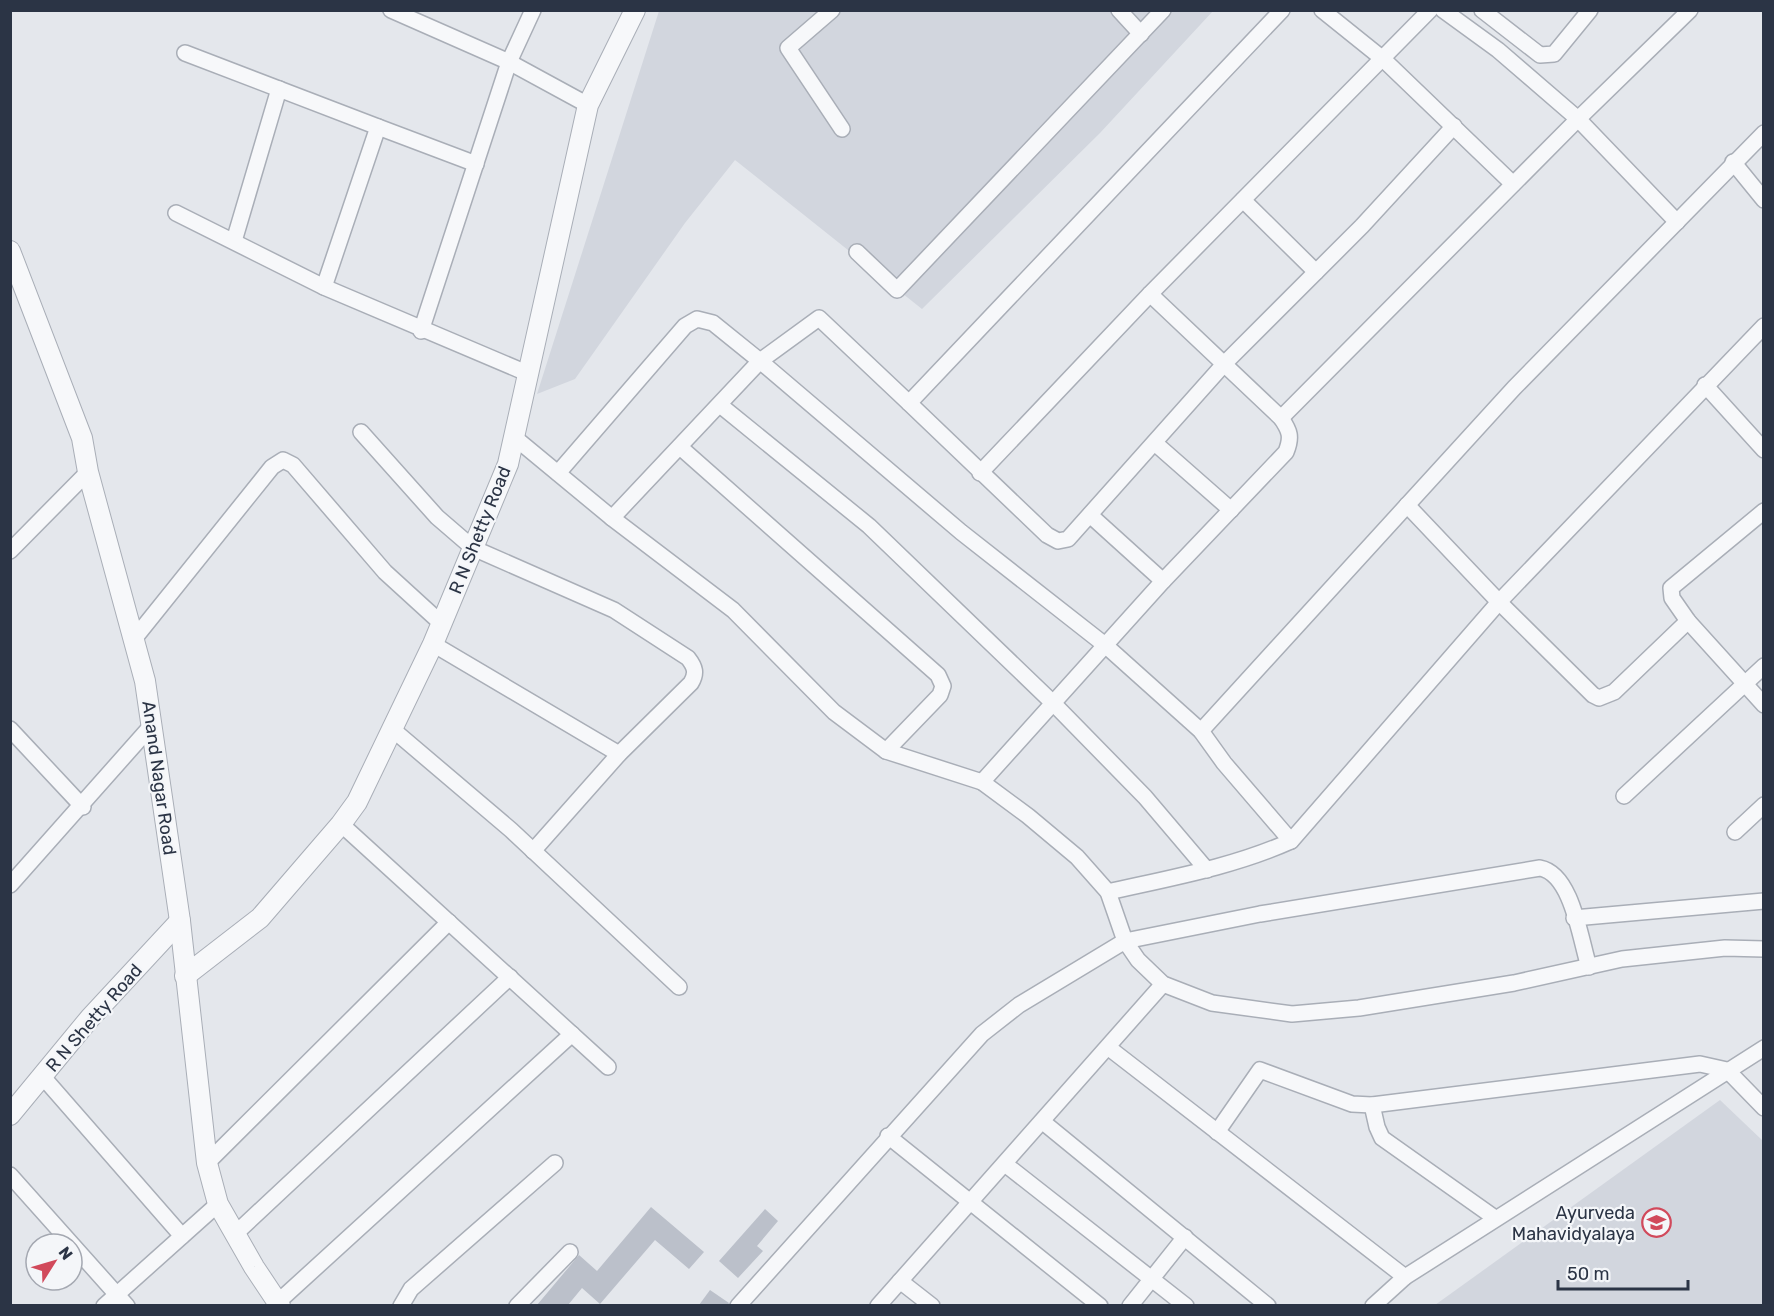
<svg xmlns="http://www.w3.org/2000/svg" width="1774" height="1316" font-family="Rubik,sans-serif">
<rect width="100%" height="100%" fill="#e4e7ec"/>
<!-- built -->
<g fill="#d2d6de">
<polygon points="659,11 1213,11 1100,133 922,309 735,160 685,223 575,379 537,394"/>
<polygon points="1720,1100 1763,1141 1763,1305 1435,1305"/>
</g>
<!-- building -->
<g fill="#bbc0ca">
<polygon points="651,1207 704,1252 689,1269 655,1240 600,1304 582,1288 568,1305 537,1305 579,1255 597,1271"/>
<polygon points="765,1209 778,1221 757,1246 763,1251 738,1278 719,1261"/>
<polygon points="710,1290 729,1303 728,1305 699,1305"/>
</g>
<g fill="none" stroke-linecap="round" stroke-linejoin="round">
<defs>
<g id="minor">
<polyline points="391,10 509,62 588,105"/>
<polyline points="832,10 788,48 842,129"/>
<polyline points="1119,10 1141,34"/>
<polyline points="1322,10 1383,59 1513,184"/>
<polyline points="1443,10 1498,50 1578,119 1677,222"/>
<polyline points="1482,10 1540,55 1554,54 1590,10"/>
<polyline points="185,53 378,127 324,287"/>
<polyline points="378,127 476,164"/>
<polyline points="1733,162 1764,200"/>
<polyline points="1243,200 1316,272"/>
<polyline points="176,213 324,287 529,374"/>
<polyline points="234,241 279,89"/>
<polyline points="857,252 897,290 1163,10"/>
<polyline points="421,331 509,62 533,10"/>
<polyline points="1705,385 1764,450"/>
<polyline points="909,403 1047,535 1058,541 1068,539 1225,363 1362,226 1454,126"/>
<polyline points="720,405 869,526 1053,703 1145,797 1207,870"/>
<polyline points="1281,418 1578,119 1690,10"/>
<path d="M361,432l76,85 36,31 141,62 74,48c7,9 9,15 3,25l-72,71 -86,97"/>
<polyline points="514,437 612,518 760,361 961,532 1105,645 1201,731 1224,763 1291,841"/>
<polyline points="1156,444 1231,510"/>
<polyline points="680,447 938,675 943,686 940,695 886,751"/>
<polyline points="558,473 685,326 697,319 713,323 760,361 819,318 909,403 1282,10"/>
<polyline points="980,473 1150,294 1430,10"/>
<polyline points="1407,505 1499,602 1593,695 1599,698 1614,692 1688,621"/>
<polyline points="1764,511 1671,588 1672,598 1688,621 1764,705"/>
<polyline points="1090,515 1163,581"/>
<polyline points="612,518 733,610 834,712 886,751 982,782 1028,816 1077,857 1108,892 1125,941 1138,960 1163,984 1212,1003 1292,1014 1359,1008 1514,983 1622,959 1725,948 1764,949"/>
<polyline points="10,551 88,472"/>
<polyline points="134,639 272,467 283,460 293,465 385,572 442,624"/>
<polyline points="433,644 619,754"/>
<polyline points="391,728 511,830 679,987"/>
<polyline points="10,729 83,807"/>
<polyline points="1201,731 1514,388 1764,133"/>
<path d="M982,782l181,-201 123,-129c6,-15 4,-21 -5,-34l-131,-124"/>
<polyline points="1624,796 1764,666"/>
<polyline points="341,824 608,1067"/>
<polyline points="1735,832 1764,805"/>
<polyline points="10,885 152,725"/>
<path d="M1108,892c62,-14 125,-25 183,-51l208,-239 265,-276"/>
<polyline points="1574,918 1764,901"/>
<polyline points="1109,1048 1405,1277"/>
<polyline points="43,1077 182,1236"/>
<polyline points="1372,1105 1377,1127 1382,1138 1495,1218"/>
<polyline points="1043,1122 1268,1306"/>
<polyline points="1217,1132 1260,1070 1352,1104 1372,1105 1700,1064 1727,1070 1764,1108"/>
<polyline points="888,1136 1100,1306"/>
<polyline points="207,1163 449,922"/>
<polyline points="1005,1164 1186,1306"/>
<polyline points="10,1175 127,1306"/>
<polyline points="235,1234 510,977"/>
<polyline points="900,1281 932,1306"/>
<polyline points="278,1302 572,1034"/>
<polyline points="104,1306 218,1204"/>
<polyline points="401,1306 411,1289 555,1163"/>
<polyline points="517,1306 570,1252"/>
<path d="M738,1306l244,-272 37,-29 106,-64 135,-27 280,-46c32,6 40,70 49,99"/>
<polyline points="878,1306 1163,984"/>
<polyline points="1130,1306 1185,1237"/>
<polyline points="1373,1306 1405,1277 1764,1048"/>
</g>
<g id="tertiary">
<polyline points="10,251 82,438 88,472 145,681 180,921 207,1163 218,1204 254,1267 280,1306"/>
<polyline points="185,976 260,918 341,824 357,802 433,644 508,464 588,105 635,10"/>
<polyline points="10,1115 90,1018 180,921"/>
</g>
</defs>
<!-- minor casing -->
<use href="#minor" stroke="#a9aeb7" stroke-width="18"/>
<!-- tertiary casing -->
<use href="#tertiary" stroke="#a9aeb7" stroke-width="22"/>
<!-- minor -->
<use href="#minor" stroke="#f7f8fa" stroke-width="15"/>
<!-- tertiary -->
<use href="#tertiary" stroke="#f7f8fa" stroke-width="20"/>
</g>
<!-- icons -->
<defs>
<symbol id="university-ring" viewBox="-11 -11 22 22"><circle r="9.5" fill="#f4f6f9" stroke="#d1495b" stroke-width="1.5"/><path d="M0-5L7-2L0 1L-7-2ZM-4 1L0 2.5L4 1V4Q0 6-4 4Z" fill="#d1495b"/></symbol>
</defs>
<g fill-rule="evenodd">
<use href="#university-ring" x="1640" y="1206" width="33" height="33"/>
</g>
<g text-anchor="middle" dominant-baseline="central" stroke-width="4.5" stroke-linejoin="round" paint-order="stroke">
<!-- street labels -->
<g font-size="18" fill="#2b3445" stroke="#f4f6f9">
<text transform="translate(480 530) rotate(-68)">R N Shetty Road</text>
<text transform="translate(159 778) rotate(82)">Anand Nagar Road</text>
<text transform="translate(94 1018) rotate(-49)">R N Shetty Road</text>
</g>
<!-- poi labels -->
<g font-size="18" fill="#2b3445" stroke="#f4f6f9" text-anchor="end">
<text x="1635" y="1213">Ayurveda<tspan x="1635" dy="21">Mahavidyalaya</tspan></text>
</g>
</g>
<!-- border -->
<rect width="1774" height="1316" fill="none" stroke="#2b3445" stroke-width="24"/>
<!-- north arrow -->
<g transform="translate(54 1262) rotate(53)"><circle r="28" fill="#f4f6f9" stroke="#a4a8b1" stroke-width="1.5"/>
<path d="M0-4.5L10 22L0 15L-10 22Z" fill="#d1495b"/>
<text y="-9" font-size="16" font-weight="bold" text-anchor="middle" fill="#2b3445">N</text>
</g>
<!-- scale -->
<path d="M1558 1280v9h130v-9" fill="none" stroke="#2b3445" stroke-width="3"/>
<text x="1567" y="1280" font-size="18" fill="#2b3445" stroke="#f4f6f9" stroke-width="4.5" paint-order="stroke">50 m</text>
</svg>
